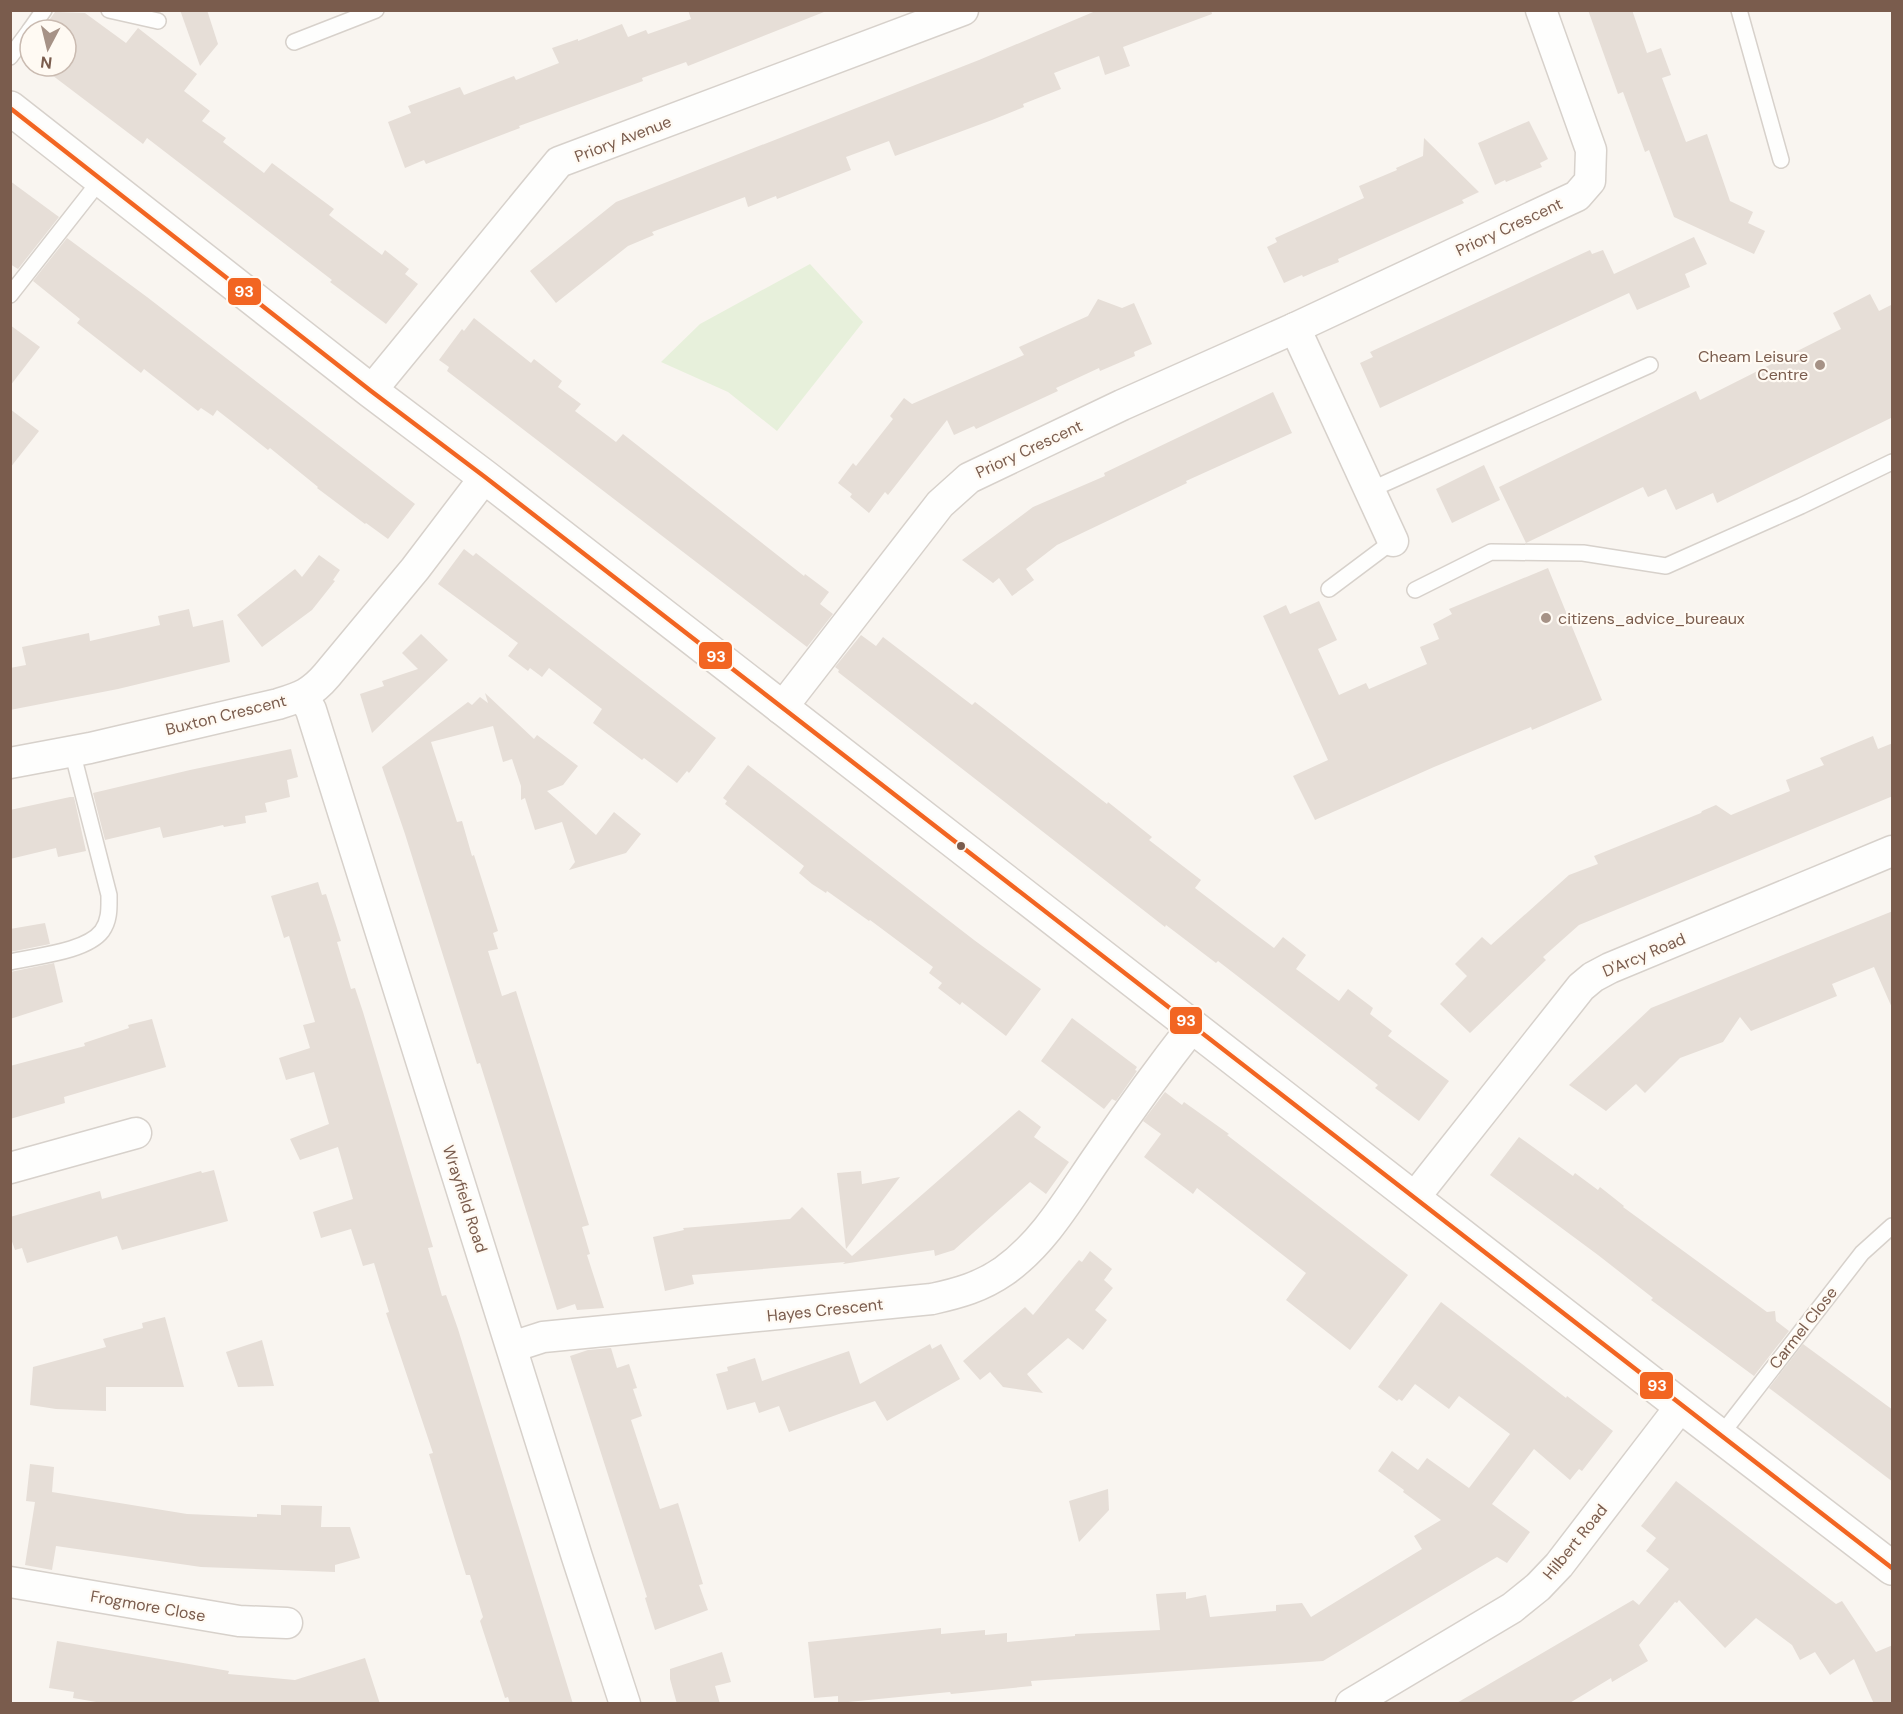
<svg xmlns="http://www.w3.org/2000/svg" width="1903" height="1714" font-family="'DM Sans',sans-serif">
<rect width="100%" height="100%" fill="#f9f5f0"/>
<!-- green -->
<polygon fill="#e7f0db" points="810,264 863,322 777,431 728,392 661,362 700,324"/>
<!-- building -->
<g fill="#e6ded7">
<polygon points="180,10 207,10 218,44 200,66"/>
<polygon points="688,10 823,10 824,12 688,66 686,62 642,78 643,81 519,126 520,128 426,164 424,160 405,168 388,122 411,113 408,106 460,87 464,95 514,76 516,80 559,63 552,48 578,39 578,41 622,24 628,37 646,30 648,34 691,19"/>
<polygon points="1098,10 1211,10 1212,14 1123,47 1130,66 1105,75 1099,56 1054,73 1061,89 1023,104 1024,107 992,120 895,156 889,141 846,157 851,170 777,199 776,196 748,207 745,197 652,232 654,235 628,246 556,303 530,271 616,202 979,60"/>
<polygon points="1588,10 1632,10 1647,53 1661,48 1671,75 1662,78 1686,142 1707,134 1730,201 1753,212 1748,223 1765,231 1754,254 1674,217 1649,150 1645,152 1623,92 1618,94"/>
<polygon points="55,12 85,13 126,43 138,28 197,74 184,91 210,111 202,121 226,138 223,142 264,173 272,163 334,209 329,215 382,255 385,250 409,269 405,274 418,284 386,324 330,282 332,280 147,138 143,144 40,66 66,66 66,30 42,30"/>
<polygon points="1529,121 1548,159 1540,163 1542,167 1506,182 1505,180 1495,185 1478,143"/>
<polygon points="1424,138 1479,192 1462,200 1464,203 1338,259 1339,262 1319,270 1303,277 1302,275 1284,283 1267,247 1277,242 1275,238 1364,198 1359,186 1397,170 1396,168 1423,156"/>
<polygon points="10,181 59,217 18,269 10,264"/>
<polygon points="1694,237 1707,264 1685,274 1690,287 1637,310 1629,293 1380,408 1360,363 1373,357 1370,352 1590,250 1592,254 1603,250 1614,274"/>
<polygon points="67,238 147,297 415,504 388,539 366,523 365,524 317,488 318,487 270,448 268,450 217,410 213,416 201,408 198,411 144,369 141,373 77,323 80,319 33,281"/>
<polygon points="1870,294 1879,311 1893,304 1893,417 1717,503 1713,493 1676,510 1666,489 1648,497 1643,487 1526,543 1499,487 1696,391 1700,400 1841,329 1833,313"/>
<polygon points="1098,299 1122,308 1134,303 1152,344 1134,352 1135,356 1100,371 1099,368 1056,388 1058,391 976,429 974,426 954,435 947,420 888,495 885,492 869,513 850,497 852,494 838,483 853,463 856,466 893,419 890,416 904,398 912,404 1024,355 1019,347 1088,316"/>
<polygon points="474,318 531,363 534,359 562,381 558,387 581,404 575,411 616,442 623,434 804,576 805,574 829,592 820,604 833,614 807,647 447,371 449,367 439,360 462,329 464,331"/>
<polygon points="10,325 40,347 10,386"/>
<polygon points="1273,392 1292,433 1186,481 1187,483 1057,545 1026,569 1034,580 1012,596 999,578 993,583 962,560 1033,507 1105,476 1104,473"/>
<polygon points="10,409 39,431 10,468"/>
<polygon points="1484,465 1500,500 1452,523 1436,489"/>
<polygon points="464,549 473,556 476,553 716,738 689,773 687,771 677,783 644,758 642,760 593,723 602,709 549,668 542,677 530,668 528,671 508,656 518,643 438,584"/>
<polygon points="319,555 340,570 333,580 335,581 312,610 262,647 237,615 295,569 302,577"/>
<polygon points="1548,568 1602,700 1532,730 1531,727 1434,767 1315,820 1293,776 1328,760 1263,616 1286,605 1290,614 1319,601 1337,640 1318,649 1339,695 1366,683 1369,689 1427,664 1420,647 1439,639 1433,624 1452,614 1449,609"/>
<polygon points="189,609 193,627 223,620 230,662 118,689 10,710 10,668 26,665 22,647 89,633 90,641 160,625 158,616"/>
<polygon points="421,634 448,660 372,733 360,694 384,686 382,681 418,669 402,653"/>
<polygon points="861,635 876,646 883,637 972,705 975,702 1107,804 1108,802 1152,837 1149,840 1201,880 1195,888 1242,924 1274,948 1283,937 1306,955 1296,969 1339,1001 1348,989 1373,1008 1370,1014 1392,1031 1388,1036 1449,1081 1419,1121 1375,1088 1378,1085 1218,961 1216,963 1166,925 1165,927 838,672 839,670 835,667"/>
<polygon points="485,693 534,739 537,735 578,766 563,785 547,791 596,835 614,812 641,834 626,853 569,870 575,862 562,822 535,830 525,798 521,800 521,786 512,759 503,762 493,726 431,742 457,822 462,821 472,856 474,855 498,931 493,933 498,949 488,951 502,996 516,991 589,1225 582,1227 590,1254 587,1255 604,1308 577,1310 575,1304 557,1310 480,1063 477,1064 405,834 382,767 468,702 472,705 480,697 488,703"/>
<polygon points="1873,736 1878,749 1893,743 1893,796 1579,925 1543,957 1546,960 1470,1033 1440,1004 1467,976 1455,964 1482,937 1491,945 1569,875 1598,864 1594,856 1701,813 1702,811 1716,805 1731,815 1790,791 1786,780 1824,765 1820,758"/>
<polygon points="291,749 298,777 287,780 290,797 265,803 267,812 245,816 246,823 224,827 223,825 210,828 163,838 160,827 105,840 93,793 190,770"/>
<polygon points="748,765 974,940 1041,989 1006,1036 962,1002 960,1005 938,988 942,983 929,973 933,967 870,920 869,921 827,891 826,893 812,884 799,873 804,866 725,804 727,801 723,798"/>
<polygon points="70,797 74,797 86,851 58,857 56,848 10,859 10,810"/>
<polygon points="318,882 322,895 326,894 335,922 341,941 337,942 351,989 355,988 363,1012 433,1247 428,1248 442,1296 446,1295 458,1329 573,1704 510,1704 508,1697 505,1698 480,1621 483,1617 470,1575 466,1575 455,1540 429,1454 433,1453 386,1313 389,1312 374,1263 363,1266 351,1229 321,1238 313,1212 353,1199 338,1147 300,1160 290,1139 329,1124 314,1072 286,1080 279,1058 310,1048 303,1025 315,1022 289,936 284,938 271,896"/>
<polygon points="1893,911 1893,1010 1874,967 1832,984 1837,996 1751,1031 1740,1017 1723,1042 1680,1058 1645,1093 1636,1084 1606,1111 1569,1085 1651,1008"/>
<polygon points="45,923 50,944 10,952 10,929"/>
<polygon points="54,963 63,1002 10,1019 10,972"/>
<polygon points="1072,1018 1137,1067 1135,1070 1137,1071 1116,1101 1112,1099 1104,1109 1041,1061"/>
<polygon points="152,1019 166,1067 64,1097 65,1103 10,1119 10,1066 85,1046 84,1043 129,1028 128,1025"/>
<polygon points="1165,1092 1182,1105 1184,1102 1229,1134 1227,1135 1408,1275 1350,1350 1286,1300 1306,1273 1197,1188 1193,1194 1144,1157 1161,1134 1143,1121"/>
<polygon points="1019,1110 1041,1127 1034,1137 1069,1162 1046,1194 1030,1182 954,1250 935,1256 934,1250 843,1264 845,1262 692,1275 694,1284 665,1291 653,1237 684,1230 683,1228 790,1219 802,1207 852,1256"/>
<polygon points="1519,1137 1573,1176 1575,1173 1598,1190 1600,1187 1624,1206 1623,1207 1767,1312 1775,1311 1776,1321 1789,1331 1754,1376 1651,1300 1653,1298 1598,1255 1490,1175"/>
<polygon points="214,1170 228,1221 122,1250 117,1236 27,1263 22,1248 15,1250 10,1236 10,1217 100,1191 102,1199 201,1171 202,1173"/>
<polygon points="861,1171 862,1184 900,1177 846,1249 837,1173"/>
<polygon points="1090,1251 1112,1269 1104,1280 1113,1288 1095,1310 1107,1320 1083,1350 1068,1338 1027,1374 1043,1393 1003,1387 990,1372 980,1380 963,1361 1025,1307 1033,1315 1079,1260 1082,1262"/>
<polygon points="1441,1302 1535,1374 1566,1398 1567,1396 1613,1431 1582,1471 1579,1469 1570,1480 1534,1449 1492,1504 1530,1532 1507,1563 1497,1557 1323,1661 1031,1681 1032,1686 951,1694 950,1692 838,1703 838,1696 814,1698 808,1642 941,1628 941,1634 985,1630 985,1635 1007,1633 1007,1642 1075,1636 1075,1634 1160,1630 1156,1594 1186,1592 1186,1599 1206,1595 1210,1617 1276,1611 1276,1605 1302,1603 1311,1617 1422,1549 1414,1536 1441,1520 1403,1492 1404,1490 1378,1471 1392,1451 1418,1470 1427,1458 1469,1488 1510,1434 1459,1396 1449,1409 1415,1384 1402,1401 1399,1399 1397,1401 1378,1387"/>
<polygon points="165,1317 184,1387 106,1387 106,1411 56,1409 30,1405 33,1367 106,1347 103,1339 143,1328 142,1323"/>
<polygon points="262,1340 274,1386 238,1387 226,1352"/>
<polygon points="930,1344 932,1349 941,1344 960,1379 887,1421 875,1401 789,1432 779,1406 759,1413 755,1402 727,1410 716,1374 728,1371 727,1367 755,1358 762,1381 849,1351 860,1384"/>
<polygon points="1803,1344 1893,1410 1893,1482 1769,1388"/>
<polygon points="611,1348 617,1368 629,1364 637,1388 633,1389 642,1416 631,1420 660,1509 678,1503 703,1584 699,1585 708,1610 655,1630 645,1598 647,1597 570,1356 588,1350"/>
<polygon points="30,1464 54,1467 52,1492 187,1514 257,1517 257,1514 281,1515 281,1505 322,1506 321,1527 350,1527 360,1558 335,1565 335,1572 201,1567 56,1546 52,1570 25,1565 35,1502 26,1501"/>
<polygon points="1676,1481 1836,1604 1842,1601 1876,1652 1893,1645 1893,1704 1874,1704 1854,1659 1830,1675 1815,1652 1800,1660 1792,1645 1756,1618 1725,1648 1679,1600 1677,1603 1675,1602 1639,1645 1648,1661 1612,1682 1611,1678 1568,1704 1455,1704 1633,1600 1639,1605 1669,1569 1646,1551 1656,1538 1641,1526"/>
<polygon points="1108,1489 1109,1510 1079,1542 1069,1501"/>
<polygon points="57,1641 229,1671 228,1674 295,1680 365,1658 380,1704 108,1704 73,1698 74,1692 49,1688"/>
<polygon points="722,1652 731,1682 715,1686 720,1704 677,1704 670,1679 670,1669"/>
</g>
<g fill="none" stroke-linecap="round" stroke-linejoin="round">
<defs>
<g id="service">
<polyline points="109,10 158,21"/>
<polyline points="1739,10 1781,160"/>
<polyline points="30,30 44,10"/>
<polyline points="294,42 376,10"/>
<polyline points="10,57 30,30"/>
<polyline points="10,295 102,178"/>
<polyline points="1370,490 1650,365"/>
<polyline points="1329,589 1393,541"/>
<polyline points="1415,590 1491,552 1583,553 1666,566 1801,506 1892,462"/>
<path d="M10,962c25,-6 76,-10 92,-31 8,-11 7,-24 7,-36l-37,-144"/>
<polyline points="1720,1436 1862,1253 1892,1226"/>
</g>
<g id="minor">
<polyline points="1295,328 1393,541"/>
<polyline points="371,391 559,162 963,10"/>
<polyline points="303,696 311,710 577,1557 625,1704"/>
<polyline points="781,709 940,504 969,478 1122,405 1295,328 1577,196 1590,181 1591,150 1541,10"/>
<path d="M10,763l80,-15 188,-44c22,-7 33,-10 49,-29l88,-106 70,-92"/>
<polyline points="10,1168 136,1133"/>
<polyline points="1414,1198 1581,987 1593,977 1610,968 1892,851"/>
<path d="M512,1347l31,-10 389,-38c27,-6 49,-12 72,-28 41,-29 67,-76 95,-116 30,-44 61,-87 94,-129"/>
<polyline points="10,1582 239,1621 287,1623"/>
<polyline points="1351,1704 1512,1608 1538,1587 1559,1565 1681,1406"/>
</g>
<polyline id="tertiary" points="10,108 371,391 485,477 1681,1406 1892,1568"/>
</defs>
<!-- service casing -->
<use href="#service" stroke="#d7d1cb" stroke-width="18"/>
<!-- minor casing -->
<use href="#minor" stroke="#d7d1cb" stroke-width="33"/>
<!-- tertiary casing -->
<use href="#tertiary" stroke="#d7d1cb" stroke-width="36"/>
<!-- service -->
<use href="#service" stroke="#fefefd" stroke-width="15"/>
<!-- minor -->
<use href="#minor" stroke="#fefefd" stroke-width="30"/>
<!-- tertiary -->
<use href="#tertiary" stroke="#fefefd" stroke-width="33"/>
<defs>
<polyline id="bus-1" points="10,108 371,391 485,477 1892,1568"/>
</defs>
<!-- bus-1 casing -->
<use href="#bus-1" stroke="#fffaf3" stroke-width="9"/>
<!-- bus-1 -->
<use href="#bus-1" stroke="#f26522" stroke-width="4.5"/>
</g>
<!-- markers -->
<g fill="#a69286" stroke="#fffaf3" stroke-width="2">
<circle cx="1820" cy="365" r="6"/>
<circle cx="1546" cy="618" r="6"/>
</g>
<circle fill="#7a5c4d" stroke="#fffaf3" stroke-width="2" cx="961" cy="846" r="5"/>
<g text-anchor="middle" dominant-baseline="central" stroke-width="4.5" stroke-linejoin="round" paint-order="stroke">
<!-- street labels -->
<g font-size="16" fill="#7a5c4d" stroke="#fffaf3">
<text transform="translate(623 139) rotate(-21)">Priory Avenue</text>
<text transform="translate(1509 227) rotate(-25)">Priory Crescent</text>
<text transform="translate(1029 449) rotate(-25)">Priory Crescent</text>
<text transform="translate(226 715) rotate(-14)">Buxton Crescent</text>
<text transform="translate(1644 955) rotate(-23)">D'Arcy Road</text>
<text transform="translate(465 1199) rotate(72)">Wrayfield Road</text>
<text transform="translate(825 1310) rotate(-6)">Hayes Crescent</text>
<text transform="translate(1803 1328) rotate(-52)">Carmel Close</text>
<text transform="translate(1575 1542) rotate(-51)">Hilbert Road</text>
<text transform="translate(148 1606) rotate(10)">Frogmore Close</text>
</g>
<!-- poi labels -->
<g font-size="16" fill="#7a5c4d" stroke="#fffaf3" text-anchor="end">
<text x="1808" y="356">Cheam Leisure<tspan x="1808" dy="18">Centre</tspan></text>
<text x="1558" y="618" text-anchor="start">citizens_advice_bureaux</text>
</g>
</g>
<g stroke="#fffaf3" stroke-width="2">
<rect x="227" y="277" width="35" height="29" rx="6" fill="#f26522"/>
<rect x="698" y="641" width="35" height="29" rx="6" fill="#f26522"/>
<rect x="1169" y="1006" width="34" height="29" rx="6" fill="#f26522"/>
<rect x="1639" y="1371" width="35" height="29" rx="6" fill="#f26522"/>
</g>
<g font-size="16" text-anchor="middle" font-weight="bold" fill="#fff">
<text x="244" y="297">93</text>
<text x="716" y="662">93</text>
<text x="1186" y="1026">93</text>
<text x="1657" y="1391">93</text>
</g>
<!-- border -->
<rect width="1903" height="1714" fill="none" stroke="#7a5c4d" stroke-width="24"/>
<!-- north arrow -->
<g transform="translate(48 48) rotate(187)"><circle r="28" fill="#fffaf3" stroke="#cabbb1" stroke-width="1.5"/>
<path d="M0-4.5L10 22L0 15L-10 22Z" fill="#a69286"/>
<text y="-9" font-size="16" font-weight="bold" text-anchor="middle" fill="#7a5c4d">N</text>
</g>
</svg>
